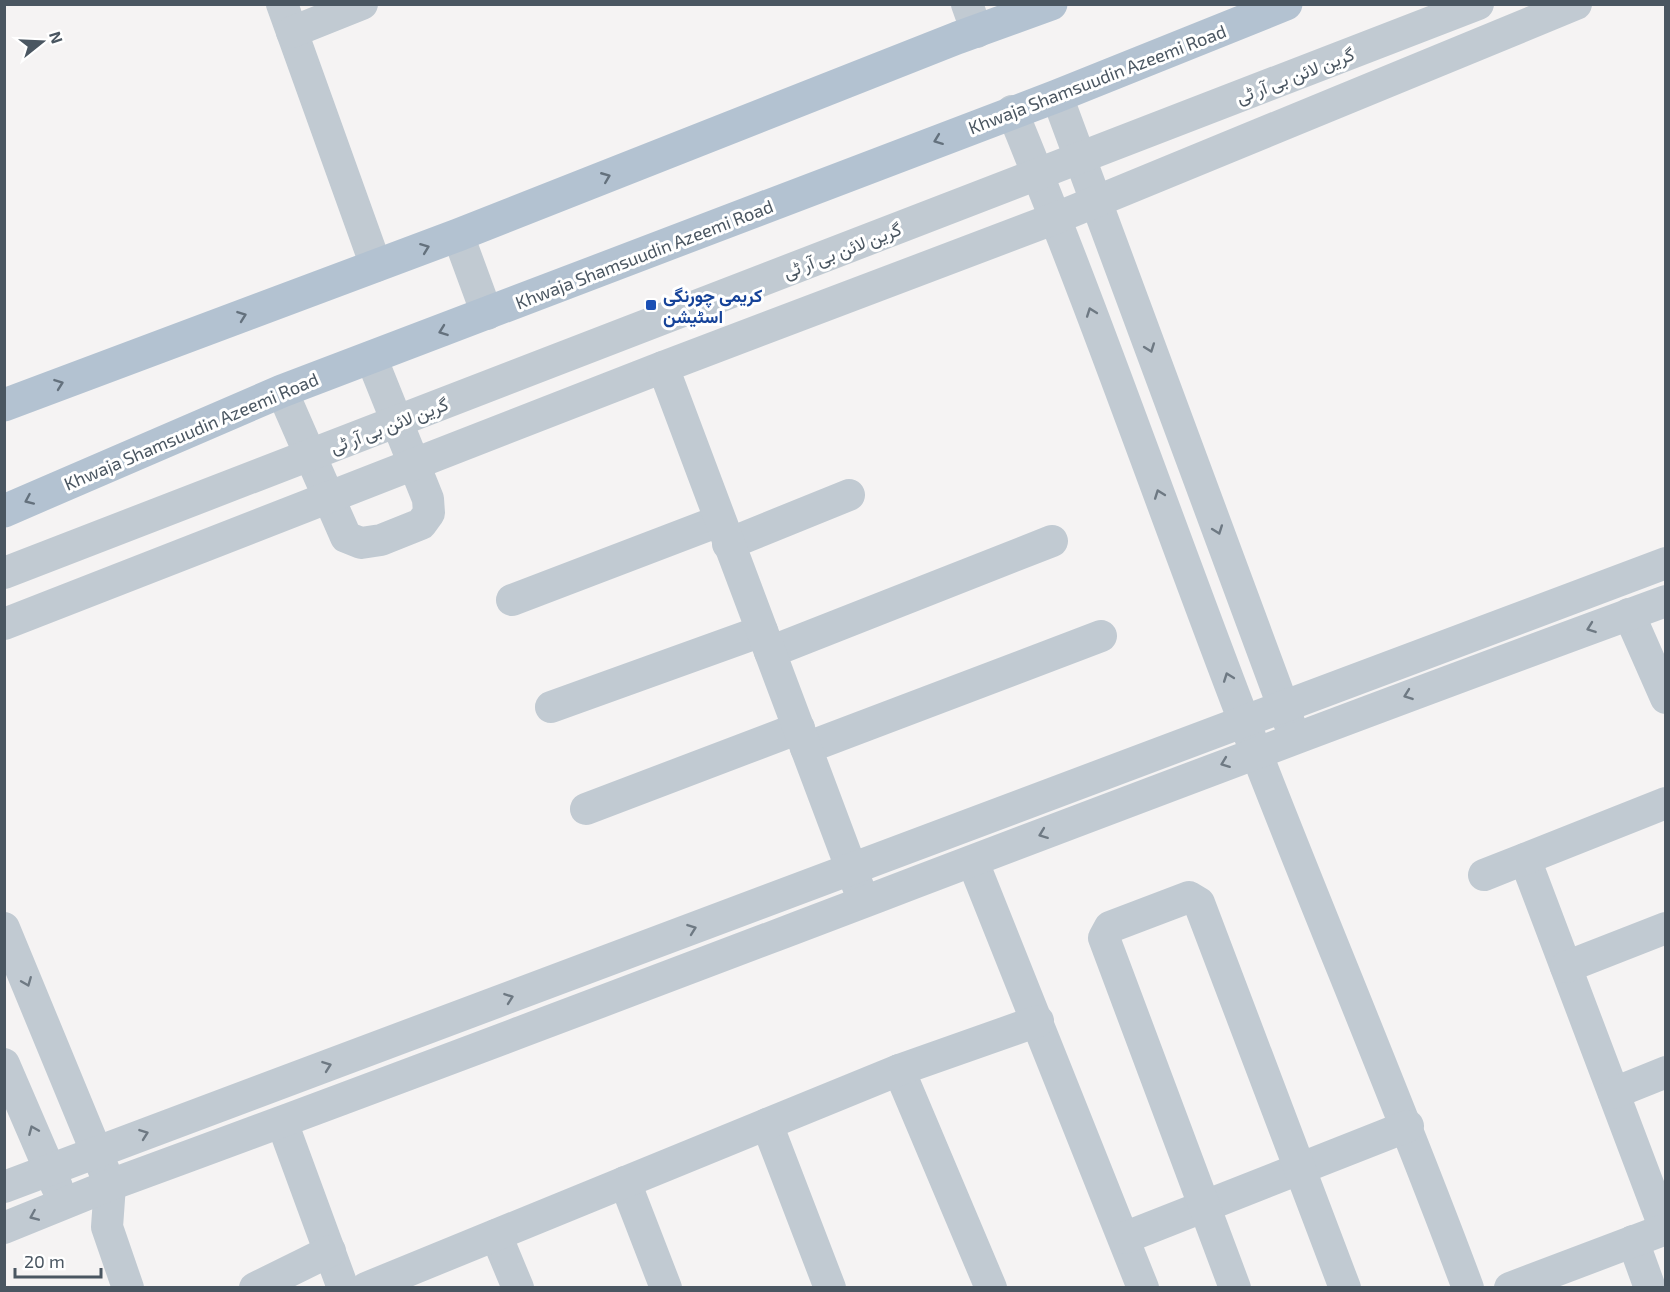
<svg xmlns="http://www.w3.org/2000/svg" width="1670" height="1292" font-family="'Exo 2',Vazirmatn,sans-serif">
<rect width="100%" height="100%" fill="#f5f3f3"/>
<g fill="none" stroke-linecap="round" stroke-linejoin="round">
<!-- minor -->
<g stroke="#c1cad2" stroke-width="32">
<polyline points="282,4 376,266"/>
<polyline points="967,4 977,32"/>
<polyline points="292,32 362,4"/>
<polyline points="1057,96 1289,722"/>
<path d="M1012,111c83,201 154,407 232,610 73,190 153,376 224,567"/>
<polyline points="458,235 487,314"/>
<polyline points="282,391 346,537 361,543 381,540 421,524 429,513 428,499 371,357"/>
<polyline points="728,544 849,495"/>
<polyline points="512,600 719,521"/>
<polyline points="1629,614 1666,698"/>
<polyline points="4,624 663,367"/>
<polyline points="770,652 1052,541"/>
<polyline points="551,707 762,631"/>
<polyline points="806,748 1101,636"/>
<polyline points="586,809 799,728"/>
<polyline points="1525,859 1665,1229"/>
<polyline points="973,862 1143,1288"/>
<polyline points="1484,875 1666,803"/>
<polyline points="859,889 663,367 1056,218 1576,4"/>
<polyline points="4,928 110,1185 107,1227 128,1288"/>
<polyline points="1566,967 1666,928"/>
<polyline points="4,1064 57,1187"/>
<polyline points="899,1070 991,1288"/>
<polyline points="1614,1093 1666,1072"/>
<polyline points="282,1122 343,1288"/>
<polyline points="767,1124 830,1288"/>
<polyline points="625,1182 666,1288"/>
<polyline points="4,1187 1666,563"/>
<path d="M4,1228l106,-43c520,-190 1035,-394 1556,-584"/>
<polyline points="496,1235 518,1288"/>
<polyline points="1124,1238 1408,1126"/>
<polyline points="1633,1241 1650,1288"/>
<polyline points="255,1288 330,1251"/>
<polyline points="366,1288 899,1070 1038,1021"/>
<polyline points="1235,1288 1104,938 1110,927 1189,897 1199,903 1345,1288"/>
<polyline points="1510,1288 1666,1229"/>
</g>
<!-- major -->
<g stroke="#b3c2d1" stroke-width="33">
<polyline points="4,405 458,235 957,38 1051,4"/>
<polyline points="4,511 282,391 1057,96 1286,4"/>
</g>
<!-- minor-bridge -->
<polyline stroke="#c1cad2" stroke-width="32" points="4,573 1478,4"/>
</g>
<!-- one-way arrows -->
<defs><path id="oneway-chevron" d="M-2-3.5L2.5 0L-2 3.5" fill="none" stroke-width="1.6" stroke-linecap="round" stroke-linejoin="round" transform="scale(1.5)"/></defs>
<g stroke="#64717d">
<use href="#oneway-chevron" transform="translate(938 140) rotate(159)"/>
<use href="#oneway-chevron" transform="translate(606 177) rotate(-22)"/>
<use href="#oneway-chevron" transform="translate(425 248) rotate(-21)"/>
<use href="#oneway-chevron" transform="translate(242 316) rotate(-20)"/>
<use href="#oneway-chevron" transform="translate(443 331) rotate(160)"/>
<use href="#oneway-chevron" transform="translate(59 384) rotate(-20)"/>
<use href="#oneway-chevron" transform="translate(29 500) rotate(156)"/>
</g>
<g stroke="#6e7983">
<use href="#oneway-chevron" transform="translate(1091 312) rotate(-110)"/>
<use href="#oneway-chevron" transform="translate(1150 348) rotate(70)"/>
<use href="#oneway-chevron" transform="translate(1159 494) rotate(-110)"/>
<use href="#oneway-chevron" transform="translate(1218 530) rotate(70)"/>
<use href="#oneway-chevron" transform="translate(1591 628) rotate(160)"/>
<use href="#oneway-chevron" transform="translate(1228 677) rotate(-110)"/>
<use href="#oneway-chevron" transform="translate(1408 695) rotate(160)"/>
<use href="#oneway-chevron" transform="translate(1225 763) rotate(159)"/>
<use href="#oneway-chevron" transform="translate(1043 834) rotate(159)"/>
<use href="#oneway-chevron" transform="translate(692 929) rotate(-20)"/>
<use href="#oneway-chevron" transform="translate(27 982) rotate(68)"/>
<use href="#oneway-chevron" transform="translate(509 998) rotate(-20)"/>
<use href="#oneway-chevron" transform="translate(327 1066) rotate(-20)"/>
<use href="#oneway-chevron" transform="translate(33 1130) rotate(-113)"/>
<use href="#oneway-chevron" transform="translate(144 1134) rotate(-20)"/>
<use href="#oneway-chevron" transform="translate(34 1216) rotate(157)"/>
</g>
<!-- markers -->
<rect fill="#1a4fb4" stroke="#fff" stroke-width="2" x="645" y="299" width="12" height="12" rx="3"/>
<g text-anchor="middle" dominant-baseline="central" stroke-width="6" stroke-linejoin="round" paint-order="stroke">
<!-- street labels -->
<g font-size="18" fill="#4a5661" stroke="#fff">
<text transform="translate(1295 75) rotate(-21)">گرین لائن بی آر ٹی</text>
<text transform="translate(1097 79) rotate(-21)">Khwaja Shamsuudin Azeemi Road</text>
<text transform="translate(842 250) rotate(-21)">گرین لائن بی آر ٹی</text>
<text transform="translate(644 254) rotate(-21)">Khwaja Shamsuudin Azeemi Road</text>
<text transform="translate(389 425) rotate(-21)">گرین لائن بی آر ٹی</text>
<text transform="translate(191 431) rotate(-23)">Khwaja Shamsuudin Azeemi Road</text>
</g>
<!-- transit labels -->
<g font-size="18" font-weight="bold" fill="#164399" stroke="#fff" text-anchor="start">
<text x="663" y="295">کریمی چورنگی<tspan x="663" dy="21">اسٹیشن</tspan></text>
</g>
</g>
<!-- border -->
<rect width="1670" height="1292" fill="none" stroke="#4a5661" stroke-width="12"/>
<!-- north arrow -->
<g transform="translate(42 42) rotate(72)" stroke="#ffffff" stroke-width="4.5" paint-order="stroke">
<path d="M0-4.5L10 22L0 15L-10 22Z" fill="#4a5661"/>
<text y="-9" font-size="16" font-weight="bold" text-anchor="middle" fill="#4a5661">N</text>
</g>
<!-- scale -->
<path d="M15 1268v9h86v-9" fill="none" stroke="#4a5661" stroke-width="3"/>
<text x="24" y="1268" font-size="18" fill="#4a5661" stroke="#ffffff" stroke-width="4.5" paint-order="stroke">20 m</text>
</svg>
